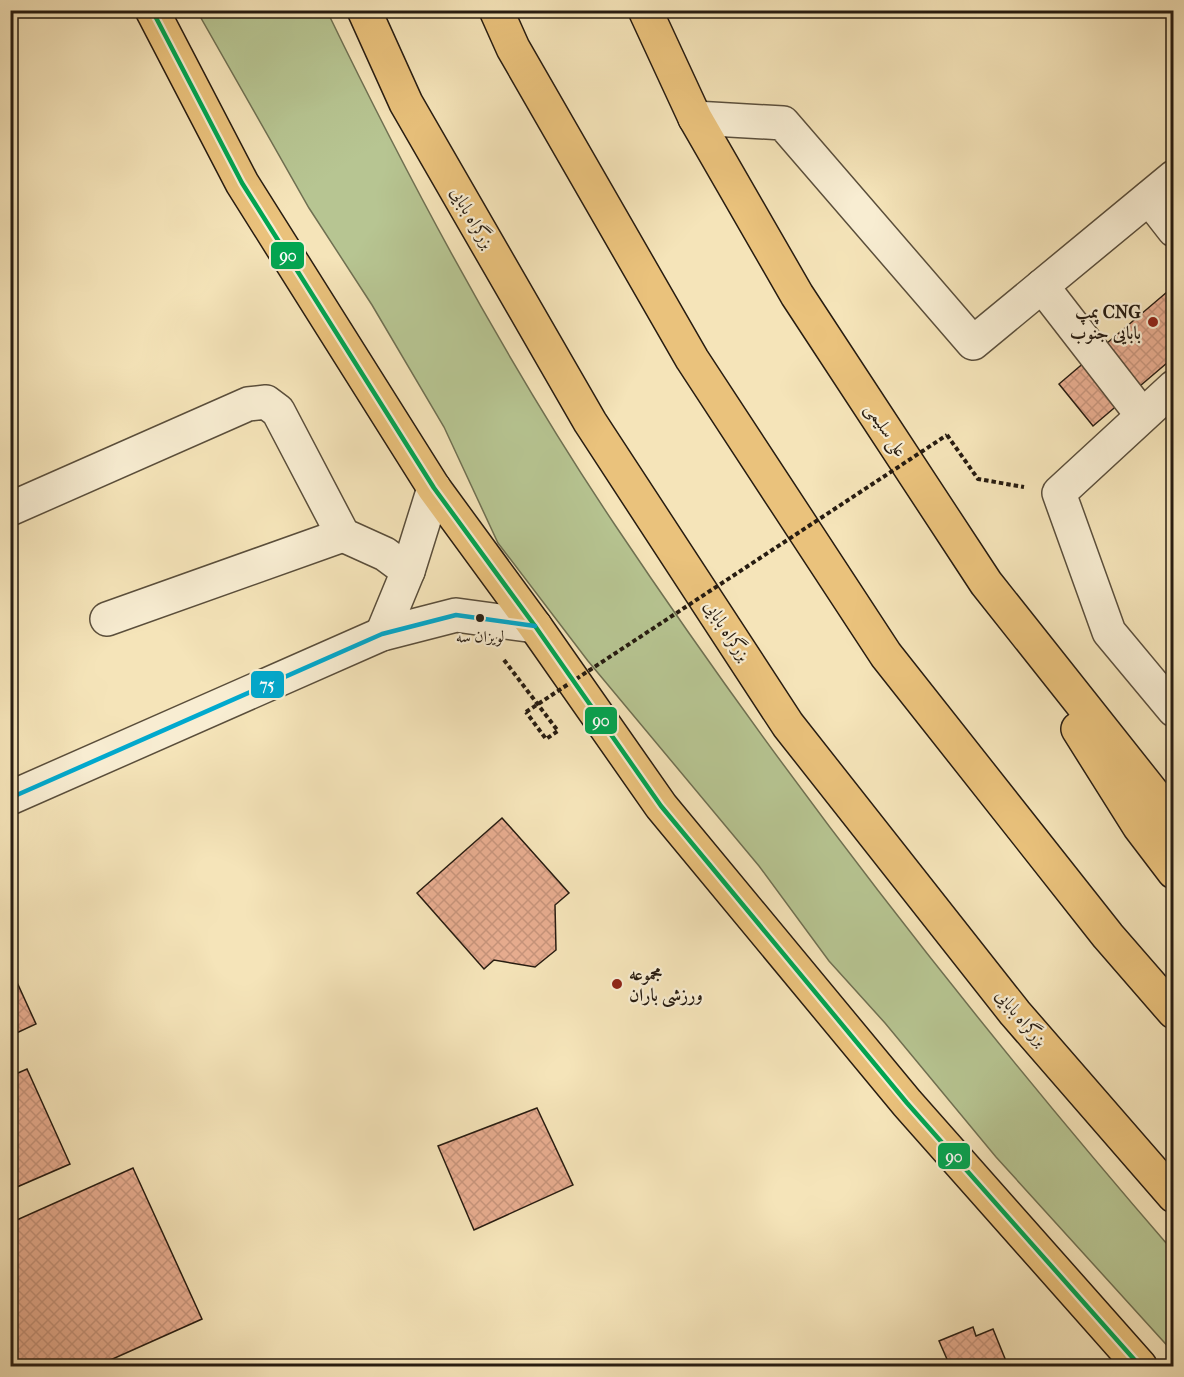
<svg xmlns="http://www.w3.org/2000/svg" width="1184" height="1377" font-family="'IM FELL French Canon',Amiri,serif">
<defs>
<pattern id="building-cross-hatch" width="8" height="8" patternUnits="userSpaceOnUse" patternTransform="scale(1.5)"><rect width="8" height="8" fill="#e8ad90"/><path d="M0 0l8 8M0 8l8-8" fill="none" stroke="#c7947b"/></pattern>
</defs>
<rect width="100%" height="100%" fill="#f5e4b9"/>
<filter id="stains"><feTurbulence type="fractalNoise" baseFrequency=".00333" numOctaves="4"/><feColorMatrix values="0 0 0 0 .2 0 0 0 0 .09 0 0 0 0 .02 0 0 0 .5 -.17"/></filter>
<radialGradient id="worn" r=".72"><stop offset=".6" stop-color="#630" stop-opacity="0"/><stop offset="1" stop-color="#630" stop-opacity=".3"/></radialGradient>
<!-- green -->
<path fill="#b7c592" stroke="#6f7052" stroke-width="1.5" d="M197,11h130c85,176 179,351 288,514 170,254 358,495 558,726v101l-177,-195 -111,-134 -56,-62 -70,-95 -171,-205 -90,-118 -54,-116 -72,-122 -63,-97z"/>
<!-- building -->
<g fill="url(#building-cross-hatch)" stroke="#271c11" stroke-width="1.5">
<polygon points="1174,286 1174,357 1093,426 1059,384"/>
<polygon points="502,818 569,893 555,905 556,950 535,967 494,960 484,969 417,893"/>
<polygon points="10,967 36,1024 10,1036"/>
<polygon points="10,1055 18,1073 27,1069 70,1164 10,1190"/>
<polygon points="537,1108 573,1185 474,1230 438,1146"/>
<polygon points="133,1168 202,1319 97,1366 10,1366 10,1223"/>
<polygon points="973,1327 976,1336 993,1329 1008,1366 950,1366 939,1341"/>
</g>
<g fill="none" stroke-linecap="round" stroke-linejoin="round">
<defs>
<g id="minor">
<polyline points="695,118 783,123 973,343 1174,177"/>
<polyline points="1149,198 1174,230"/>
<polyline points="1042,286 1142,415"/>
<polyline points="1174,387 1059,493 1109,632 1174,710"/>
<polyline points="10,509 248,404 266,402 278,411 343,535 385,554 408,571"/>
<polyline points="107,619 343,535"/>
<polyline points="382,634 408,571 434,488"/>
<polyline points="10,798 382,634 456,615 535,626"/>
</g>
<g id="major">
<polyline points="152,10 242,183 434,488 535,626 661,806 907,1103 1140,1366"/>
<polyline points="645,10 695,118 797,295 986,583 1174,820"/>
<polyline points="1078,729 1139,826 1174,872"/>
</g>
<g id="highway">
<polyline points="364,10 406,103 590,422 788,725 1015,1013 1174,1196"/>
<polyline points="496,10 513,48 692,359 886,655 1108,936 1174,1012"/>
</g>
</defs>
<!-- minor casing -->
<use href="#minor" stroke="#5a4e3b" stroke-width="36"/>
<!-- major casing -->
<use href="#major" stroke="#271c11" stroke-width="36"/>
<!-- highway casing -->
<use href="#highway" stroke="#271c11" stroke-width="36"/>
<!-- path -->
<g stroke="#271c11" stroke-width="4" stroke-dasharray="4.5 3" stroke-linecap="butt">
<polyline points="947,435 978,479 1024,487"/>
<polyline points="504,660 558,731 546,739 526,712"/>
</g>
<!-- minor -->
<use href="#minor" stroke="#f8edd2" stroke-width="33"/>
<!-- major -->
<use href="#major" stroke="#eac27c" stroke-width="33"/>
<!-- highway -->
<use href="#highway" stroke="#eac27c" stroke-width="33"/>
<!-- path-bridge -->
<polyline stroke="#271c11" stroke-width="4" stroke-dasharray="4.5 3" stroke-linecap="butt" points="526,712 947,435"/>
<defs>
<polyline id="bus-1" points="152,10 242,183 434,488 535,626 661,806 907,1103 1140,1366"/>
<polyline id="bus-2" points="10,798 382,634 456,615 535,626"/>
</defs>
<!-- bus-1 casing -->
<use href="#bus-1" stroke="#f8edd2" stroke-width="9"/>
<!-- bus-2 casing -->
<use href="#bus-2" stroke="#f8edd2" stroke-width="9"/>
<!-- bus-1 -->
<use href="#bus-1" stroke="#00a651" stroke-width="4.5"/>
<!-- bus-2 -->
<use href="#bus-2" stroke="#00a9ce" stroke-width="4.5"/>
</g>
<!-- markers -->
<g fill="#8f2418" stroke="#f8edd2" stroke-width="2">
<circle cx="1153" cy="322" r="6"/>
<circle cx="617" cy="984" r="6"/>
</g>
<circle fill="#271c11" stroke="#f8edd2" stroke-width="2" cx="480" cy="618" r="5"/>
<g text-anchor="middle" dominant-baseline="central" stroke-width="4.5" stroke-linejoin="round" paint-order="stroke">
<!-- bus labels -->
<g font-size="16" fill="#271c11" stroke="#f8edd2">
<text x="480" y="636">لویزان سه</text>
</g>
<!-- street labels -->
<g font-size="18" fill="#271c11" stroke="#f8edd2">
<text transform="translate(472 218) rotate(60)">بزرگراه بابایی</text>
<text transform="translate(886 430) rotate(57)">علی سلیمی</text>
<text transform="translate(727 631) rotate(57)">بزرگراه بابایی</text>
<text transform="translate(1021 1018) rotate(50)">بزرگراه بابایی</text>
</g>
<!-- poi labels -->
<g font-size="18" font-weight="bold" fill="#271c11" stroke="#f8edd2" text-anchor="end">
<text x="1141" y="312">پمپ CNG<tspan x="1141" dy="21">بابایی جنوب</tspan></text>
<text x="629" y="974" text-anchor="start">مجموعه<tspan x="629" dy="21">ورزشی باران</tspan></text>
</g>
</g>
<g stroke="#f8edd2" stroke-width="2">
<rect x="270" y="241" width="35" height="29" rx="6" fill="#00a651"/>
<rect x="250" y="670" width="35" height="29" rx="6" fill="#00a9ce"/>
<rect x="584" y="706" width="34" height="29" rx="6" fill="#00a651"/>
<rect x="937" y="1142" width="34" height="28" rx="6" fill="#00a651"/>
</g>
<g font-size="16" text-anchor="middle" font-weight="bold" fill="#fff">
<text x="288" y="261">90</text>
<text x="267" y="690">75</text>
<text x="601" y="726">90</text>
<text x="954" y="1162">90</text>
</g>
<!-- margin -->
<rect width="1184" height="1377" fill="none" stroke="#f5e4b9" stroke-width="36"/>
<rect x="12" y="12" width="1160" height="1353" fill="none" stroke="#271c11" stroke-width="3"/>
<rect x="18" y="18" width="1148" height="1341" fill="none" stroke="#271c11" stroke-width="1.5"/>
<rect width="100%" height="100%" filter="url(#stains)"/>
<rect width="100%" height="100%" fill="url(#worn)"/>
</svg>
